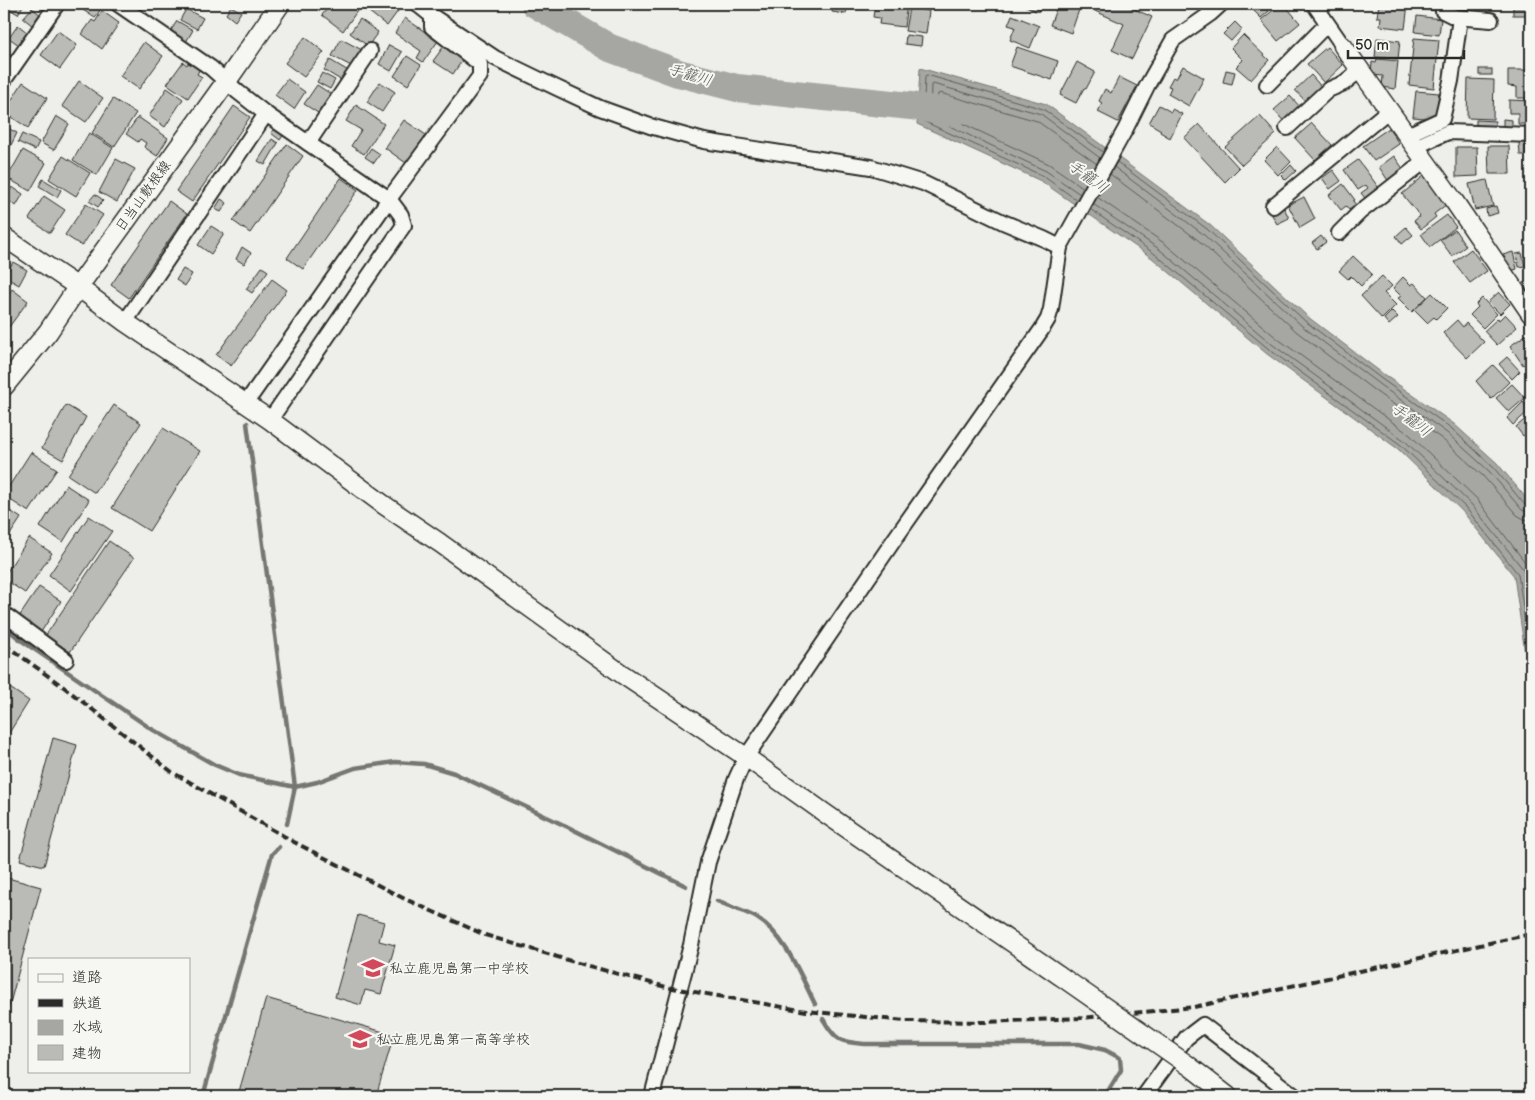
<svg xmlns="http://www.w3.org/2000/svg" width="1535" height="1100" font-family="'Balsamiq Sans','Klee One',sans-serif">
<rect width="100%" height="100%" fill="#eeeeea"/>
<filter id="ink" filterUnits="userSpaceOnUse"><feTurbulence type="fractalNoise" baseFrequency=".02" numOctaves="2"/><feDisplacementMap in="SourceGraphic" scale="10" xChannelSelector="R" yChannelSelector="G"/><feConvolveMatrix kernelMatrix="1 2 1 2 8 2 1 2 1" color-interpolation-filters="sRGB"/></filter>
<g filter="url(#ink)">
<!-- water -->
<polygon fill="#a6a6a3" stroke="#757573" points="920,68 1046,104 1210,225 1308,317 1386,376 1454,424 1497,463 1531,504 1531,695 1514,576 1463,512 1398,449 1267,354 1152,258 1041,181 917,124"/>
<g fill="none" stroke-linecap="round" stroke-linejoin="round">
<!-- shore -->
<g stroke="#5c5c5b" stroke-width="1">
<polyline points="1117,162 1207,229 1305,321 1383,380 1451,428 1493,467 1525,505 1531,506"/>
<polyline points="1114,167 1203,234 1302,326 1380,385 1447,433 1489,471 1522,510 1531,513"/>
<polyline points="1110,174 1198,240 1297,332 1375,391 1442,439 1483,476 1517,515 1524,519 1531,520"/>
<polyline points="1084,188 1049,164 938,112 936,110 938,94 940,93 1037,121 1097,164"/>
<polyline points="1080,194 1046,171 930,117 931,85 933,84 1041,114 1100,158"/>
<polyline points="1097,197 1164,243 1278,339 1410,435 1477,499 1531,570"/>
<polyline points="1077,200 1043,176 923,121 925,76 927,75 1043,109 1103,152"/>
<polyline points="1093,204 1159,249 1273,345 1405,441 1471,504 1523,569 1525,574 1531,617"/>
<polyline points="1090,209 1155,254 1270,350 1401,445 1466,508 1518,574 1531,660"/>
</g>
<!-- stream -->
<g stroke="#757573" stroke-width="4.5">
<polyline points="247,423 295,787 287,824"/>
<polyline points="4,626 22,641 150,728 215,765 239,775 295,787 317,782 355,768 395,762 424,764 454,773 570,828 686,886"/>
<path d="M717,901c13,6 27,10 40,17 28,17 44,58 58,86"/>
<path d="M823,1019c13,22 17,23 41,25h215l26,6 15,8 1,12 -16,26"/>
<polyline points="203,1096 272,854 279,847"/>
</g>
<!-- river -->
<polyline stroke="#a6a6a3" stroke-width="28" points="535,4 610,48 678,73 737,88 911,106 953,113"/>
</g>
<!-- building -->
<g fill="#babab7" stroke="#2b2b2b">
<polygon points="4,4 24,4 18,14 4,6"/>
<polygon points="78,4 104,4 95,18 77,6"/>
<polygon points="331,4 362,4 343,31 322,15"/>
<polygon points="374,4 389,4 398,11 387,26 368,11"/>
<polygon points="833,4 848,4 846,14 832,12"/>
<polygon points="875,4 907,4 904,27 879,24 880,18 873,17"/>
<polygon points="1022,4 1042,4 1038,12"/>
<polygon points="1058,4 1081,4 1071,33 1050,25"/>
<polygon points="1098,4 1123,4 1152,17 1132,59 1112,50 1124,24 1095,11"/>
<polygon points="1257,4 1263,4 1269,11 1261,18 1252,9"/>
<polygon points="1281,4 1284,4 1300,23 1278,41 1261,20"/>
<polygon points="1379,4 1408,4 1405,29 1380,26 1381,17 1377,17"/>
<polygon points="1418,4 1440,4 1439,11 1418,9"/>
<rect x="1513" y="4" width="18" height="11"/>
<polygon points="231,6 241,12 235,21 226,14"/>
<polygon points="32,8 42,16 33,26 23,18"/>
<polygon points="909,8 929,11 926,34 905,31"/>
<polygon points="186,9 203,18 197,29 180,20"/>
<polygon points="102,11 119,23 102,49 82,34 92,20 95,22"/>
<polygon points="1012,15 1039,26 1030,48 1010,40 1015,27 1008,25"/>
<polygon points="1417,16 1441,19 1439,35 1415,32"/>
<polygon points="405,18 438,41 423,62 417,58 421,51 395,33"/>
<polygon points="360,19 378,32 368,46 350,33"/>
<polygon points="177,21 193,30 186,42 170,32"/>
<polygon points="1235,22 1242,29 1231,41 1223,34"/>
<polygon points="18,25 28,33 19,45 9,38"/>
<polygon points="58,31 77,45 60,69 41,55"/>
<polygon points="906,35 922,37 921,46 905,44"/>
<polygon points="1243,35 1269,60 1251,80 1236,67 1243,60 1231,48"/>
<polygon points="305,37 324,52 304,77 285,63"/>
<polygon points="1377,38 1400,41 1398,59 1375,57"/>
<polygon points="1414,38 1439,40 1434,88 1409,85"/>
<polygon points="341,39 362,50 353,67 332,56"/>
<polygon points="144,42 163,56 139,89 120,76"/>
<polygon points="389,45 402,52 391,71 379,64"/>
<polygon points="444,46 463,59 453,74 433,61"/>
<polygon points="1017,47 1058,61 1052,80 1010,66"/>
<polygon points="1327,47 1343,65 1324,83 1307,64"/>
<polygon points="407,56 421,65 408,85 394,76"/>
<polygon points="191,59 201,67 197,74 202,77 188,98 167,84 183,62 187,65"/>
<polygon points="1377,59 1398,61 1395,89 1382,87 1383,76 1371,75 1372,62 1376,63"/>
<polygon points="330,60 350,72 344,82 324,70"/>
<polygon points="1077,62 1095,72 1086,89 1084,88 1076,103 1060,95"/>
<polygon points="1183,66 1204,78 1189,106 1168,94 1171,87 1168,86 1173,77 1176,79"/>
<rect x="1479" y="69" width="13" height="6"/>
<polygon points="1226,70 1235,72 1232,84 1223,82"/>
<polygon points="1508,70 1531,70 1531,98 1517,98 1517,87 1508,86"/>
<polygon points="322,73 335,80 330,89 317,82"/>
<polygon points="1311,75 1324,90 1308,104 1295,90"/>
<polygon points="1119,77 1137,86 1118,122 1098,112 1102,103 1099,101 1105,89 1111,93"/>
<polygon points="287,79 305,92 294,109 275,95"/>
<polygon points="1468,79 1494,80 1493,119 1467,118"/>
<polygon points="79,81 103,98 86,122 62,106"/>
<polygon points="23,82 47,98 28,128 4,112"/>
<polygon points="380,82 395,92 382,112 367,102"/>
<polygon points="317,85 331,94 318,113 304,104"/>
<polygon points="167,88 183,99 165,127 149,116"/>
<polygon points="1416,91 1439,93 1436,119 1413,117"/>
<polygon points="1290,96 1302,109 1286,124 1274,110"/>
<polygon points="113,99 136,113 114,147 92,133"/>
<polygon points="1509,100 1531,101 1531,124 1518,124 1518,113 1509,113"/>
<polygon points="356,105 384,124 364,154 351,146 361,130 346,121"/>
<polygon points="1159,105 1171,112 1172,109 1182,114 1170,138 1160,132 1161,130 1149,123"/>
<polygon points="234,106 250,117 192,202 176,191"/>
<polygon points="56,116 69,124 54,150 41,143"/>
<polygon points="1260,116 1276,134 1242,165 1225,147"/>
<polygon points="138,117 168,138 157,156 144,147 146,143 140,139 138,142 126,134"/>
<polygon points="1503,119 1512,120 1512,127 1503,127"/>
<polygon points="404,120 426,135 406,163 385,148"/>
<polygon points="1476,120 1495,121 1495,128 1476,127"/>
<polygon points="1312,123 1332,145 1315,160 1295,138"/>
<polygon points="1199,124 1239,168 1225,182 1184,138"/>
<polygon points="4,126 17,133 4,159"/>
<polygon points="274,128 284,134 280,140 271,133"/>
<polygon points="1389,128 1399,144 1374,161 1363,146"/>
<polygon points="89,133 113,148 97,175 73,160"/>
<polygon points="22,134 39,142 35,150 18,142"/>
<polygon points="272,139 278,143 265,165 258,161"/>
<polygon points="1519,142 1525,142 1525,155 1520,155"/>
<polygon points="287,144 303,156 250,233 233,221"/>
<polygon points="1488,146 1509,146 1510,174 1489,174"/>
<polygon points="1277,147 1291,162 1278,175 1264,160"/>
<polygon points="1456,147 1477,147 1478,176 1456,177"/>
<polygon points="371,148 380,154 374,163 365,157"/>
<polygon points="23,150 46,163 30,191 7,178"/>
<polygon points="63,156 90,173 76,196 49,179"/>
<polygon points="1394,156 1404,170 1389,182 1379,167"/>
<polygon points="116,159 135,169 117,202 99,192"/>
<polygon points="1358,160 1379,188 1365,198 1361,193 1368,188 1366,185 1358,190 1344,170"/>
<polygon points="1291,165 1296,171 1286,180 1281,175"/>
<polygon points="1333,170 1341,181 1330,189 1322,178"/>
<polygon points="1425,175 1447,204 1434,214 1436,217 1421,229 1414,221 1420,216 1402,194"/>
<polygon points="341,178 358,190 303,269 287,258"/>
<polygon points="43,179 61,190 57,197 39,186"/>
<polygon points="1487,180 1493,206 1475,210 1469,184"/>
<polygon points="1343,184 1355,200 1353,201 1356,205 1349,210 1346,206 1341,210 1329,195"/>
<polygon points="12,187 23,194 16,206 5,199"/>
<polygon points="95,194 103,200 98,207 89,201"/>
<polygon points="44,196 65,210 50,233 29,219"/>
<polygon points="1304,197 1315,219 1300,228 1288,205"/>
<polygon points="221,199 227,203 221,212 215,209"/>
<polygon points="169,201 187,214 129,298 111,285"/>
<polygon points="86,204 103,215 82,246 65,235"/>
<polygon points="1496,206 1498,213 1487,216 1486,209"/>
<polygon points="1284,208 1289,218 1277,224 1272,215"/>
<polygon points="1447,215 1456,227 1430,247 1421,234"/>
<polygon points="211,226 224,234 211,254 198,245"/>
<polygon points="1406,227 1413,235 1402,244 1396,236"/>
<polygon points="1455,230 1466,246 1452,256 1440,240"/>
<polygon points="1321,236 1326,242 1317,249 1312,243"/>
<polygon points="242,247 251,253 244,264 236,259"/>
<polygon points="1471,249 1487,271 1470,283 1454,262"/>
<polygon points="1513,252 1517,269 1508,272 1503,255"/>
<polygon points="1522,253 1525,266 1519,267 1516,254"/>
<polygon points="1353,256 1372,274 1361,286 1351,276 1348,279 1339,271"/>
<polygon points="13,262 27,270 19,285 5,277"/>
<polygon points="262,267 268,271 252,293 246,289"/>
<polygon points="183,269 192,274 185,286 176,280"/>
<polygon points="1382,276 1392,286 1384,293 1396,305 1382,319 1361,296"/>
<polygon points="1403,277 1411,285 1414,283 1427,297 1412,312 1398,298 1401,296 1393,288"/>
<polygon points="272,279 287,290 231,366 216,355"/>
<polygon points="12,289 28,301 9,327 4,323 4,300"/>
<polygon points="1499,292 1510,304 1500,314 1488,302"/>
<polygon points="1432,293 1447,308 1436,319 1434,317 1427,323 1414,310"/>
<polygon points="1482,298 1497,314 1483,328 1470,315 1478,307 1476,304"/>
<polygon points="1392,311 1398,317 1389,325 1384,319"/>
<polygon points="1505,314 1517,327 1497,345 1484,331 1498,318 1499,320"/>
<polygon points="1457,320 1463,327 1466,323 1484,342 1467,358 1443,333"/>
<polygon points="1527,334 1531,341 1531,359 1523,365 1510,346"/>
<polygon points="1507,357 1520,371 1512,379 1499,364"/>
<polygon points="1493,365 1509,382 1491,399 1476,381"/>
<polygon points="1512,384 1525,398 1509,412 1496,398"/>
<polygon points="1523,402 1530,410 1513,425 1507,418"/>
<polygon points="66,405 86,417 63,460 42,448"/>
<polygon points="114,405 141,423 95,493 68,475"/>
<polygon points="1531,414 1531,429 1523,436 1516,427"/>
<polygon points="163,428 200,451 149,531 112,508"/>
<polygon points="31,452 57,469 29,512 4,496 4,494"/>
<polygon points="66,485 89,500 63,542 40,527"/>
<polygon points="4,507 21,518 4,544"/>
<polygon points="89,516 112,531 71,591 49,575"/>
<polygon points="29,538 52,553 25,593 4,579 4,576"/>
<polygon points="109,541 134,558 70,652 46,635"/>
<polygon points="39,587 61,601 41,632 19,617"/>
<polygon points="7,686 29,701 4,741 4,691"/>
<polygon points="53,738 77,745 44,866 20,860"/>
<polygon points="4,877 41,887 4,1026"/>
<polygon points="358,915 384,922 379,941 395,945 381,994 365,990 361,1005 335,997"/>
<polygon points="266,998 394,1035 376,1096 242,1096 238,1095"/>
</g>
<g fill="none" stroke-linecap="round" stroke-linejoin="round">
<defs>
<g id="minor">
<polyline points="118,4 211,68 238,92 266,114 389,199 401,215 404,225 270,420"/>
<polyline points="417,4 432,16 495,58 557,88 600,108 650,126 704,141 871,167 907,178 923,183 1003,222 1044,239 1060,247"/>
<polyline points="1314,4 1343,46"/>
<polyline points="1444,4 1443,11 1455,17 1491,20"/>
<polyline points="4,80 57,4"/>
<polyline points="1267,85 1327,24"/>
<polyline points="1287,128 1328,90 1344,83 1360,70"/>
<polyline points="1407,135 1442,119 1451,81 1460,18"/>
<polyline points="308,143 370,51"/>
<polyline points="1415,147 1448,132 1531,135"/>
<polyline points="1273,206 1389,110"/>
<polyline points="1339,233 1360,212 1425,161"/>
<polyline points="125,322 266,114"/>
<polyline points="246,403 389,199 480,76 480,64 432,27 432,16"/>
<polyline points="4,614 66,660"/>
<polyline points="652,1096 691,945 708,862 736,779 746,757 894,540 1042,329 1048,319 1051,309 1060,247 1125,130 1148,84 1173,40 1210,14 1221,4"/>
<polyline points="1144,1096 1186,1038 1203,1025 1295,1096"/>
</g>
<g id="tertiary">
<polyline points="1343,46 1454,201 1531,314"/>
<polyline points="4,237 78,287 125,322 270,420 384,505 440,543 622,674 746,757 826,814 1059,975"/>
<polyline points="1188,1065 1228,1096"/>
</g>
<polyline id="secondary" points="4,386 48,332 78,287 226,82 280,4"/>
</defs>
<!-- minor casing -->
<use href="#minor" stroke="#2b2b2b" stroke-width="18"/>
<!-- tertiary casing -->
<use href="#tertiary" stroke="#2b2b2b" stroke-width="21"/>
<!-- secondary casing -->
<use href="#secondary" stroke="#2b2b2b" stroke-width="22"/>
<!-- minor -->
<use href="#minor" stroke="#f6f6f2" stroke-width="14"/>
<!-- tertiary -->
<use href="#tertiary" stroke="#f6f6f2" stroke-width="18"/>
<!-- secondary -->
<use href="#secondary" stroke="#f6f6f2" stroke-width="19"/>
<!-- rail -->
<polyline stroke="#2b2b2b" stroke-width="4" stroke-dasharray="8 4" stroke-linecap="butt" points="4,644 65,688 172,772 294,842 405,899 485,935 574,962 666,987 806,1011 905,1021 986,1022 1082,1018 1194,1007 1531,934"/>
<defs>
<polyline id="tertiary-bridge" points="1059,975 1188,1065"/>
</defs>
<!-- tertiary-bridge casing -->
<use href="#tertiary-bridge" stroke="#2b2b2b" stroke-width="21" stroke-linecap="butt"/>
<!-- tertiary-bridge -->
<use href="#tertiary-bridge" stroke="#f6f6f2" stroke-width="18"/>
</g>
</g>
<!-- icons -->
<defs>
<symbol id="school-bare" viewBox="-9 -9 18 18"><path d="M0-5L7-2L0 1L-7-2ZM-4 1L0 2.5L4 1V4Q0 6-4 4Z" fill="#d1495b" stroke="#f6f6f2" stroke-width="2.5" paint-order="stroke"/></symbol>
</defs>
<g fill-rule="evenodd">
<use href="#school-bare" x="357" y="952" width="32" height="32"/>
<use href="#school-bare" x="344" y="1023" width="32" height="32"/>
</g>
<g text-anchor="middle" dominant-baseline="central" stroke-width="4" stroke-linejoin="round" paint-order="stroke">
<!-- street labels -->
<g font-size="14" fill="#2b2b2b" stroke="#f6f6f2">
<text transform="translate(143 196) rotate(-54)">日当山敷根線</text>
</g>
<!-- poi labels -->
<g font-size="14" fill="#2b2b2b" stroke="#f6f6f2" text-anchor="start">
<text x="389" y="968">私立鹿児島第一中学校</text>
<text x="376" y="1039">私立鹿児島第一高等学校</text>
</g>
<!-- water labels -->
<g font-size="15" font-style="italic" fill="#565655" stroke="#f6f6f2">
<text transform="translate(690 75) rotate(16)">手籠川</text>
<text transform="translate(1088 177) rotate(36)">手籠川</text>
<text transform="translate(1411 420) rotate(37)">手籠川</text>
</g>
</g>
<!-- margin -->
<rect width="1535" height="1100" fill="none" stroke="#f6f6f2" stroke-width="20"/>
<rect x="10" y="10" width="1515" height="1080" fill="none" stroke="#2b2b2b" stroke-width="2" filter="url(#ink)"/>
<!-- legend -->
<rect x="28" y="958" width="162" height="115" fill="#f6f6f2" stroke="#a5a5a2"/>
<rect x="38" y="974" width="25" height="8" fill="#f6f6f2" stroke="#a5a5a2"/>
<text x="72" y="982" font-size="15" fill="#2b2b2b">道路</text>
<rect x="38" y="999" width="25" height="8" fill="#2b2b2b" stroke="#a5a5a2"/>
<text x="72" y="1008" font-size="15" fill="#2b2b2b">鉄道</text>
<rect x="38" y="1020" width="25" height="15" fill="#a6a6a3" stroke="#a5a5a2"/>
<text x="72" y="1032" font-size="15" fill="#2b2b2b">水域</text>
<rect x="38" y="1045" width="25" height="15" fill="#babab7" stroke="#a5a5a2"/>
<text x="72" y="1058" font-size="15" fill="#2b2b2b">建物</text>
<!-- scale -->
<path d="M1348 50v8h116v-8" fill="none" stroke="#2b2b2b" stroke-width="2.5"/>
<text x="1355" y="50" font-size="15" fill="#2b2b2b" stroke="#f6f6f2" stroke-width="4" paint-order="stroke">50 m</text>
</svg>
